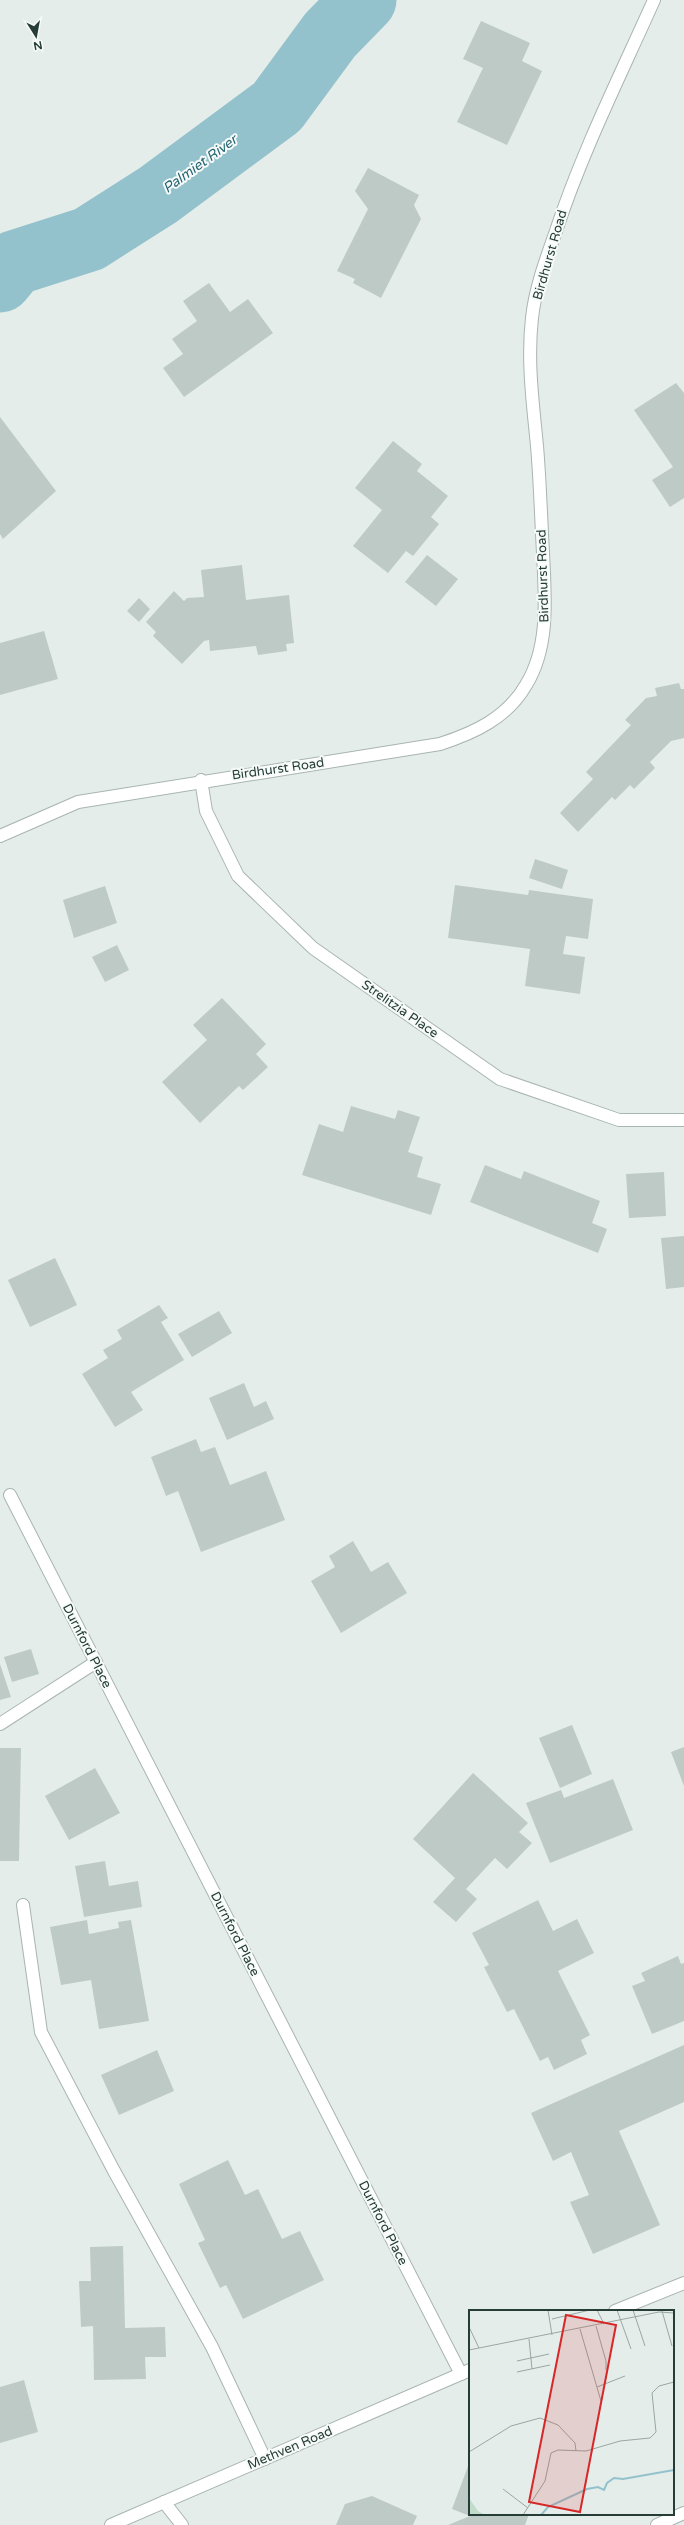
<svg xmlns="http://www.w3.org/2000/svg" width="684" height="2525" font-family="'Varela Round',sans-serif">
<rect width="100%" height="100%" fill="#e5edea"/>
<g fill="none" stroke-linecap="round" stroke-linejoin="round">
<!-- river -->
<polyline stroke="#94c2cc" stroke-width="65" points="0,280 14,263 89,239 158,195 277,107 330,35 364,0"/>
</g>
<!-- building -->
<g fill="#becac6">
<polygon points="481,21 530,43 522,61 542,71 507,145 457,122 483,68 463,59"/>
<polygon points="368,168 419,195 414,205 421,219 381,298 353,283 355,279 337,271 368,209 355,191"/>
<polygon points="209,283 230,312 248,299 273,333 184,397 163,368 183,354 172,339 197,321 183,301"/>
<polygon points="676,383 684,393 684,498 670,507 652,480 673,467 634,410"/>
<polygon points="0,417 56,491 3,539 0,534"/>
<polygon points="393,441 422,464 417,471 448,496 431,517 439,524 413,556 406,551 388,573 353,546 382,510 355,488"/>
<polygon points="427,555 458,579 436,606 405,582"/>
<polygon points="242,565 246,600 289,595 294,643 286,644 287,651 258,655 256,646 210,651 209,640 204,641 182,664 153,636 156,632 146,622 174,591 184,601 187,598 204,597 201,570"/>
<polygon points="139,598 150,609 139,622 127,611"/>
<polygon points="44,631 58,679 0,695 0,643"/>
<polygon points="679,683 681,689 684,689 684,738 671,741 650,762 655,768 634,789 630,785 615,800 612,797 578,832 560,813 593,779 586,772 631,725 625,720 646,698 657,696 655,688"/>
<polygon points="535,859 568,870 562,889 529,878"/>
<polygon points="455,885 528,895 529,890 593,899 588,939 566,936 563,954 585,957 580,994 525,986 530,949 448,938"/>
<polygon points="105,886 117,923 74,938 63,900"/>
<polygon points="117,945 129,970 105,982 92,957"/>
<polygon points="222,998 266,1044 256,1054 268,1067 243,1090 239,1086 200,1123 162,1082 207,1040 193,1025"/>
<polygon points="351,1106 395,1119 398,1110 420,1117 408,1152 423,1157 417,1177 441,1184 431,1215 302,1175 319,1124 343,1132"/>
<polygon points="485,1165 521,1179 524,1171 600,1201 592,1223 607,1229 598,1253 470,1202"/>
<polygon points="664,1172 666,1216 629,1218 626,1174"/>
<polygon points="684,1236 684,1287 666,1289 661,1238"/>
<polygon points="55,1258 77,1305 30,1327 8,1280"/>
<polygon points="159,1305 168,1318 161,1322 184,1360 131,1392 143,1410 115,1427 82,1374 108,1358 103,1350 122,1339 117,1330"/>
<polygon points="219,1311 232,1333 192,1357 178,1334"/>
<polygon points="244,1383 254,1407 266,1401 274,1419 227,1440 209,1398"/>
<polygon points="196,1439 201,1452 215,1447 230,1485 266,1471 285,1520 201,1552 178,1491 166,1496 151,1457"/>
<polygon points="353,1541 371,1572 388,1562 407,1593 341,1633 311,1581 335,1567 329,1556"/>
<polygon points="31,1649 39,1674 12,1682 4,1657"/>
<polygon points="0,1664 11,1697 0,1700"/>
<polygon points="572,1725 592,1774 560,1788 539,1738"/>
<polygon points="684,1747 684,1786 671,1752"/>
<polygon points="0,1748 21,1748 19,1861 0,1861"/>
<polygon points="95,1768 120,1813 69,1840 45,1796"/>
<polygon points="473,1773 528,1823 519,1832 532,1843 507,1869 495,1858 466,1889 477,1899 456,1922 433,1902 455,1878 413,1839"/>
<polygon points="613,1779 633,1830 550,1863 526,1803 561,1790 564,1798"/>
<polygon points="105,1861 109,1886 138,1881 142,1907 84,1917 75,1866"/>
<polygon points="538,1900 553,1931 577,1919 594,1953 558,1971 590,2035 581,2040 587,2054 554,2070 548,2057 540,2061 514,2009 507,2012 484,1967 489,1965 472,1933"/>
<polygon points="87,1920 89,1934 119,1928 118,1922 131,1920 149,2021 99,2029 91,1980 61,1985 50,1927"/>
<polygon points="678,1956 681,1964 684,1963 684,2021 652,2034 632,1986 645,1981 641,1973"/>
<polygon points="684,2045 684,2102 619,2131 660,2225 593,2254 570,2202 589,2195 571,2152 553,2161 531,2113"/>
<polygon points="157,2050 174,2091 119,2115 101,2075"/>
<polygon points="228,2160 245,2195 258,2189 282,2239 300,2231 324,2280 243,2319 226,2285 220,2288 198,2243 205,2240 179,2184"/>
<polygon points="123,2246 125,2328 165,2327 166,2357 145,2357 146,2379 94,2380 93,2326 81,2327 79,2281 91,2281 90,2247"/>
<polygon points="24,2380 38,2432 0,2443 0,2387"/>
<polygon points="470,2461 470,2514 529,2514 525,2525 448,2525 470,2516 452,2509"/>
<polygon points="372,2496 417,2516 413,2525 336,2525 345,2504"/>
</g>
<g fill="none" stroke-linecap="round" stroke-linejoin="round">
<defs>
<g id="service">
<polyline points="0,1724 96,1662"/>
<polyline points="23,1905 41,2032 114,2171 212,2347 265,2459"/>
<polyline points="164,2502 182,2525"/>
<polyline points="657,2525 684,2513"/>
</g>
<g id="minor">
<polyline points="201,780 206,811 238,876 313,948 500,1079 619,1120 684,1120"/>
<polyline points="10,1495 461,2374"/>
</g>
<g id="tertiary">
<path d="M0,836l78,-34 362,-58c34,-11 67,-26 86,-59 24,-39 19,-88 17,-132 -2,-36 -3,-72 -6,-107 -4,-42 -10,-85 -5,-128 3,-29 14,-59 24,-87 26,-79 64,-155 98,-231"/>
<polyline points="615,2311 684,2283"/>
<polyline points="111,2525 470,2370"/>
</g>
</defs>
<!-- service casing -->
<use href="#service" stroke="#a8b5b1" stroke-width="14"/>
<!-- minor casing -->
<use href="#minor" stroke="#a8b5b1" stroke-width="14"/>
<!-- tertiary casing -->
<use href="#tertiary" stroke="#a8b5b1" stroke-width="14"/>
<!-- service -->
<use href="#service" stroke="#fff" stroke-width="12"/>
<!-- minor -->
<use href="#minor" stroke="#fff" stroke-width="12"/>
<!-- tertiary -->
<use href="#tertiary" stroke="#fff" stroke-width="12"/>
</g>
<g text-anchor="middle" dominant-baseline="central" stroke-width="4" stroke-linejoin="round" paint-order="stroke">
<!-- street labels -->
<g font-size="13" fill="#263d37" stroke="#f6faf8">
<text transform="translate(550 255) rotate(-74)">Birdhurst Road</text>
<text transform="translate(543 576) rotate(-92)">Birdhurst Road</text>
<text transform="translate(278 769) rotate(-8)">Birdhurst Road</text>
<text transform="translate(400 1009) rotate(35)">Strelitzia Place</text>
<text transform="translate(87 1646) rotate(63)">Durnford Place</text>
<text transform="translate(235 1934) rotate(63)">Durnford Place</text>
<text transform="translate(383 2223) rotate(63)">Durnford Place</text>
<text transform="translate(290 2448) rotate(-23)">Methven Road</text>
</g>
<!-- water labels -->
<g font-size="14" font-style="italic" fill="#266573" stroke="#f6faf8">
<text transform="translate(200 164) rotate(-36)">Palmiet River</text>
</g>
</g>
<!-- overview -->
<g transform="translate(469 2310)">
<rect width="205" height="205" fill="#e5edea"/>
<path d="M0,188l9,13 7,4h-16z" fill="#c1dcc9"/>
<path fill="none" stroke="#94c2cc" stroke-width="2" d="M72,205l7,-8 39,-18 11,-2 6,3 3,-7 7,-5 9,1 51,-9"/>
<path fill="none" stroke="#99a7a2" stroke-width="1" d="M79,0l4,25M128,0l7,14M148,0l14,39M164,0l12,36M193,1l10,35M83,9l38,-9M127,16l10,35v9M0,17l10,21M111,19l21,72M60,29l3,30M0,40l190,-38 15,1M48,51l32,-7M48,62l33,-7M128,77l28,-11M0,142l42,-26 29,-8 18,7 17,18 1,8M34,179l25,19M54,205l22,-34 6,-28 7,-3 28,1 34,-10 30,-3 6,-6 -4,-39 7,-7 15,-4"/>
<path fill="#d62828" fill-opacity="0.15" stroke="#d62828" stroke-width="2" d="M97,5l50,10 -36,187 -51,-10z"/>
<rect width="205" height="205" fill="none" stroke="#263d37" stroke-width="2"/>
</g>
<!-- north arrow -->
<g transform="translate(36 36) rotate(169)" stroke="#f6faf8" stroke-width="3" paint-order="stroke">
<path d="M0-3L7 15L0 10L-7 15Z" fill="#263d37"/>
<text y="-6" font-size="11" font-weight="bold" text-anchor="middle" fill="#263d37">N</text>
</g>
</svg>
